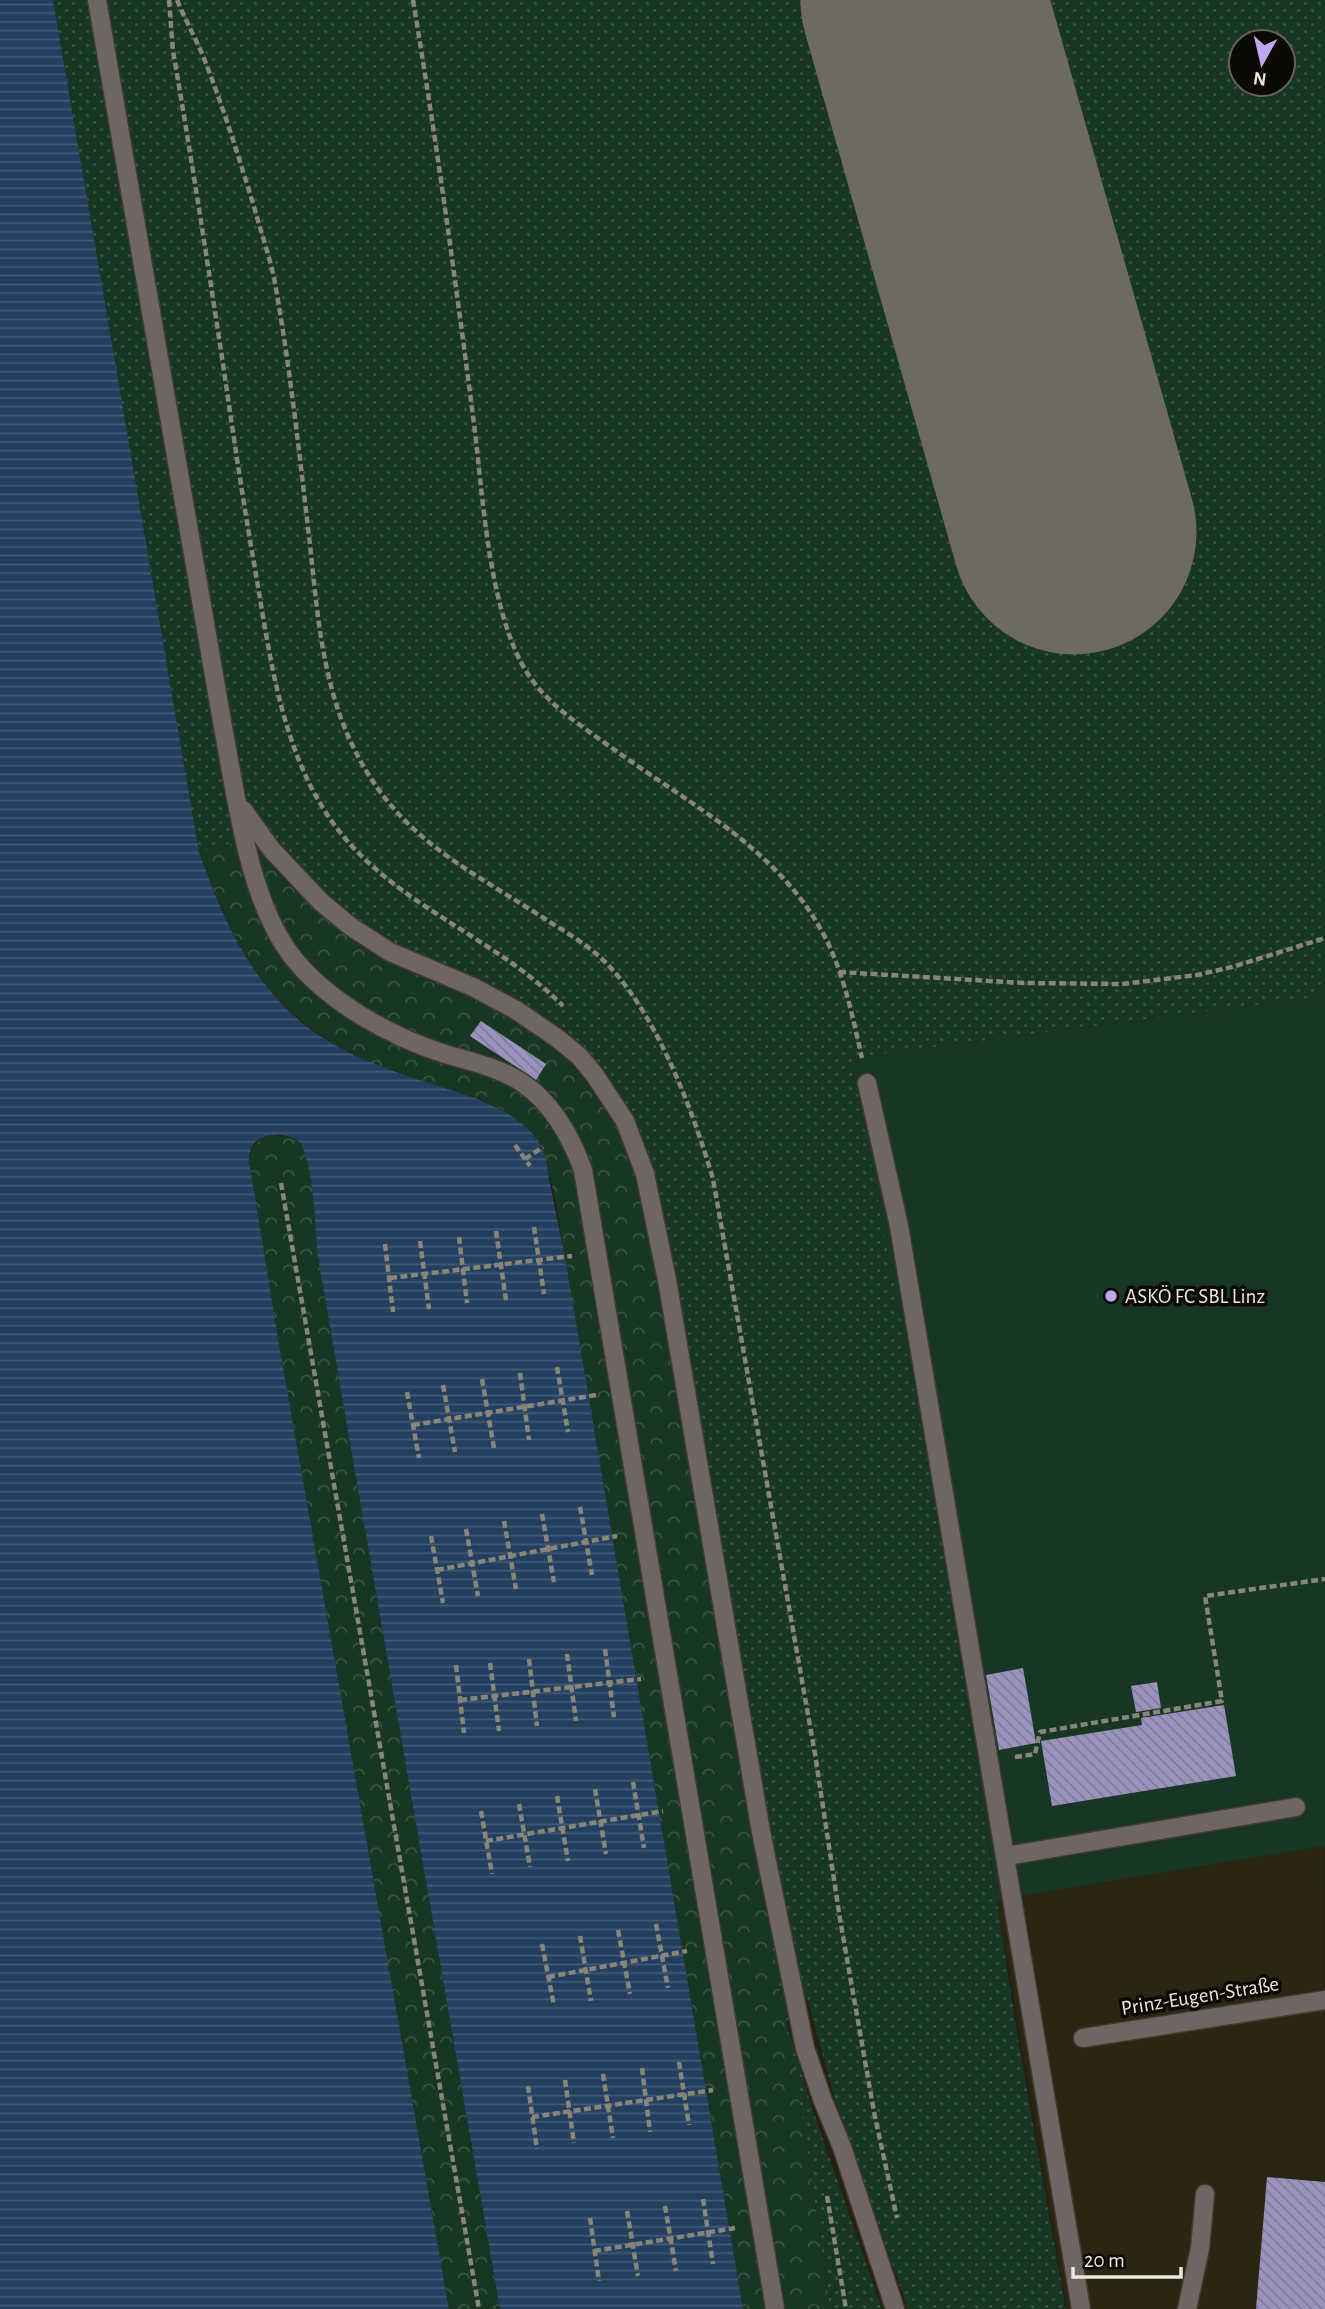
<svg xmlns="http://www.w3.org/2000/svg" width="1325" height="2309" font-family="'Alegreya Sans',sans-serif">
<defs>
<pattern id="grass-dots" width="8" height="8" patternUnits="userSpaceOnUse" patternTransform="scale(1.75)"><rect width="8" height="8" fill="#173623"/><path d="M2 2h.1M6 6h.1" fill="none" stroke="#395342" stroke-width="1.8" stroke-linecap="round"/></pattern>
<pattern id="park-crowns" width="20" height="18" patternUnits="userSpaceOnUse" patternTransform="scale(1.75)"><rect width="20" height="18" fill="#173623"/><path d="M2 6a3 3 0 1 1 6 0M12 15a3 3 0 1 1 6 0" fill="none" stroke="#395342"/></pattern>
<pattern id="water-rules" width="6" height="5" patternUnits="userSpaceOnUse" patternTransform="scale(1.75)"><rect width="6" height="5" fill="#233f5f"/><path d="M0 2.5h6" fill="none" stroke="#435b76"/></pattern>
<pattern id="building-back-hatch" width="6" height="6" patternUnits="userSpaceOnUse" patternTransform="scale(1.75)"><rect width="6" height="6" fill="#9b92be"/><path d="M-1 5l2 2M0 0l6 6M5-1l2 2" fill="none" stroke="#827b99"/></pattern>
</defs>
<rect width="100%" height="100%" fill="#232011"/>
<!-- built -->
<polygon fill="#2b2611" points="1324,1846 1325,2309 1067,2309 997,1900"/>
<!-- grass -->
<path fill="url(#grass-dots)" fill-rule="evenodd" d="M53,0h1272v996l-473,62 89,475 78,513 47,263h-158l-74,-212 -27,-100 -21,25 25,83 71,204h-52l-23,-163 -169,-956c-8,-28 -16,-54 -31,-80 -30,-52 -104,-97 -158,-121 -15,-6 -31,-10 -45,-17 -60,-31 -112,-80 -150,-134l-55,14zM1241,42h42v42h-42z"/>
<!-- park -->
<g fill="url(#park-crowns)">
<path d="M254,838c8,11 15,24 24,34 34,40 79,74 124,99 14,8 30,11 45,17 58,24 123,66 159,119 27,41 35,94 45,141l156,898 23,163h-87l-178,-1052c-8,-41 -10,-92 -37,-126 -23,-29 -70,-39 -104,-49 -134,-42 -179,-102 -225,-230z"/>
<path d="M273,1135c9,1 20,1 27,8 14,14 16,92 18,115l182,1051h-51l-170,-965 -30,-184c3,-16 8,-22 24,-25z"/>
</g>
<!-- pitch -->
<polygon fill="#173623" points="1325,996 1325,1849 1324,1846 997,1900 941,1533 851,1058"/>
<!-- water -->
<path fill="url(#water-rules)" d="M0,0h53l146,852c23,65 51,129 106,173 29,23 65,38 99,50 44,16 114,27 138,73 5,10 6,25 8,36 5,24 10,49 15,73l178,1052h-243l-182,-1051c-2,-22 -5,-105 -20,-117 -11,-9 -36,-9 -45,4 -3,4 -3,10 -4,15l30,184 170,965h-449z"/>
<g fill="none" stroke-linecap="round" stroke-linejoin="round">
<!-- runway -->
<polyline stroke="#6e6a5e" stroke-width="245" points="923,0 1074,532"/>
</g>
<!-- building -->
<g fill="url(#building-back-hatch)">
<polygon points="481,1021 546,1064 536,1080 470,1036"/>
<polygon points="1023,1668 1036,1743 999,1750 986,1675"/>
<polygon points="1157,1682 1161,1708 1136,1712 1131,1686"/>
<polygon points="1224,1705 1236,1776 1052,1806 1041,1741 1142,1725 1141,1718"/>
<polygon points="1267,2177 1325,2182 1325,2309 1256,2309"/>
</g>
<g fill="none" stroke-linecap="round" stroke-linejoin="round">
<defs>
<g id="lane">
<path d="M97,0l127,733c13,67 25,167 67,222 35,46 100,82 154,99 27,8 56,14 79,30 30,21 47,53 59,86l192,1139"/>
<polyline points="243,810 272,850 321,902 350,926 390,952 473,987 516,1010 557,1038 579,1056 594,1074 625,1121 645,1174 667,1280 761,1832 805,2048 823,2101 842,2147 895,2309"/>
<polyline points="867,1083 899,1226 1081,2309"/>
<polyline points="1006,1856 1296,1807"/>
<polyline points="1083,2038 1325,2000"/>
<polyline points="1187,2309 1200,2248 1205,2194"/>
</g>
</defs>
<!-- lane casing -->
<use href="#lane" stroke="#3f3c2e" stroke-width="21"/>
<!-- path -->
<g stroke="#888579" stroke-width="4.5" stroke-dasharray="7 3.5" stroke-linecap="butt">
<path d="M169,0l4,51c18,104 34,208 50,313 10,69 20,137 32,205 16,92 27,193 88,267 61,73 154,103 220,170"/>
<path d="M177,0c8,19 18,37 26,56 20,50 36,102 52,154 7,26 17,53 21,79 15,85 24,171 34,256 7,65 12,133 39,193 43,95 107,124 190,177 24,16 51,30 71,52 49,53 83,144 103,212l102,575 25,165 34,193 23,106"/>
<path d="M413,0c23,138 42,277 60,416 10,76 14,184 50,250 20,36 57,59 89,82 78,57 170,102 215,193 18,37 26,78 35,117"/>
<polyline points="839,972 1024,983 1122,984 1197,975 1232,967 1325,938"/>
<polyline points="515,1145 530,1166"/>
<polyline points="525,1159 543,1147"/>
<polyline points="281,1183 479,2309"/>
<polyline points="534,1227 544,1294"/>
<polyline points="496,1231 506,1300"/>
<polyline points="459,1237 467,1303"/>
<polyline points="420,1241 429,1309"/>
<polyline points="385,1244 393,1312"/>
<polyline points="390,1278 572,1256"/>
<polyline points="557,1367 568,1432"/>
<polyline points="520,1373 529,1440"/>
<polyline points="482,1379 494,1448"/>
<polyline points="443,1385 455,1452"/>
<polyline points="407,1392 419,1458"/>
<polyline points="413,1425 596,1395"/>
<polyline points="580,1507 592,1575"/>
<polyline points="542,1514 554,1582"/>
<polyline points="504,1521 516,1589"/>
<polyline points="466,1529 478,1596"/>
<polyline points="431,1536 443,1603"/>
<polyline points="437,1570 617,1536"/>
<polyline points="605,1649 614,1717"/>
<polyline points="567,1654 576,1721"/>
<polyline points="529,1659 537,1726"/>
<polyline points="490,1663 499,1731"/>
<polyline points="456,1665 464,1733"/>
<polyline points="460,1700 641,1679"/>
<polyline points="1015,1757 1035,1754 1040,1732 1222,1701 1205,1596 1325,1579"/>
<polyline points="633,1782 644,1848"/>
<polyline points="595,1789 606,1854"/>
<polyline points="557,1796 568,1861"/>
<polyline points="519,1804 530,1867"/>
<polyline points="481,1811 492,1874"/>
<polyline points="486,1841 663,1811"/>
<polyline points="656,1924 668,1988"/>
<polyline points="618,1930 630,1994"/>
<polyline points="580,1936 591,2001"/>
<polyline points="542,1944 554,2006"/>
<polyline points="548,1977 687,1951"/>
<polyline points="679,2062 689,2125"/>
<polyline points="642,2068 650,2132"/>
<polyline points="603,2074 613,2138"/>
<polyline points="565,2080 574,2143"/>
<polyline points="528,2086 537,2149"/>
<polyline points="532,2117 713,2090"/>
<polyline points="827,2196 846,2309"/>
<polyline points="703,2199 713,2264"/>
<polyline points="665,2206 676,2271"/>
<polyline points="627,2211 638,2276"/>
<polyline points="590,2218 599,2281"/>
<polyline points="594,2251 735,2228"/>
</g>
<!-- lane -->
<use href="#lane" stroke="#6f6664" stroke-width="18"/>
</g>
<!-- markers -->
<circle fill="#bfa9f4" stroke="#0b0904" stroke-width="2.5" cx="1111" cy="1296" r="7"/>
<g text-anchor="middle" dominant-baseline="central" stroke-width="7" stroke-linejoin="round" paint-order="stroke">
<!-- poi labels -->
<g font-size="21" fill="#eae8de" stroke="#0b0904" text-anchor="start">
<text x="1125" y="1296">ASKÖ FC SBL Linz</text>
</g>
<!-- street labels -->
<g font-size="21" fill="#eae8de" stroke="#0b0904">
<text transform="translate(1200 1996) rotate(-9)">Prinz-Eugen-Straße</text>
</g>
</g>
<!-- north arrow -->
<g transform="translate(1262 63) rotate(188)"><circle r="33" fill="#0b0904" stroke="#64625b" stroke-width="2"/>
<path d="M0-5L12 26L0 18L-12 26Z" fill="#bfa9f4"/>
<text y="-10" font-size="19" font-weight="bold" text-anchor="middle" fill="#eae8de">N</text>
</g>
<!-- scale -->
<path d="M1073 2267v10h108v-10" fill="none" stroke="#eae8de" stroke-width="3.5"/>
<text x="1084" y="2267" font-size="21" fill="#eae8de" stroke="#0b0904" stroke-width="5" paint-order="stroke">20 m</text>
</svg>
